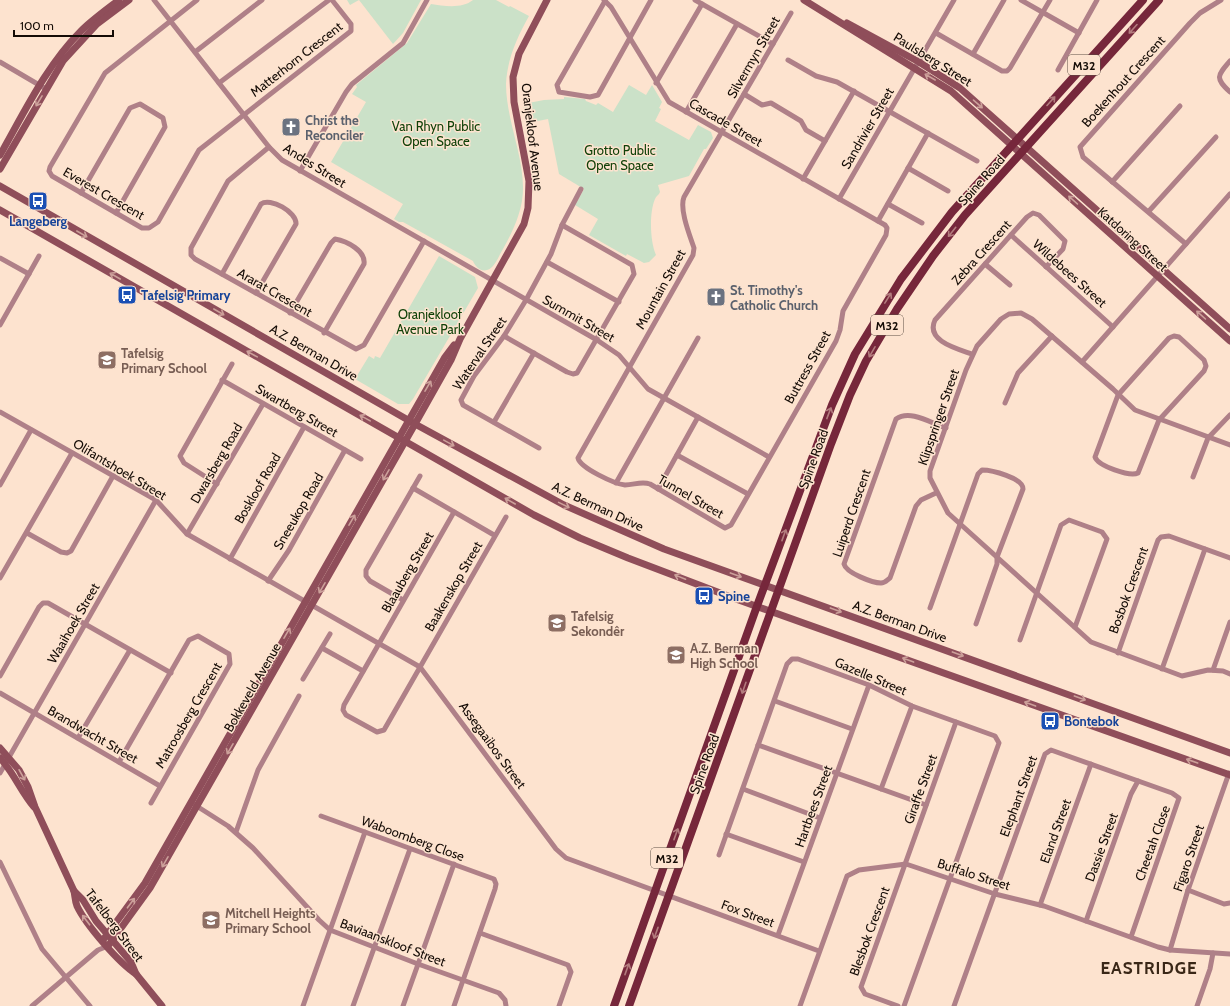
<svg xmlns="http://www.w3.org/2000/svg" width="1230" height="1006" font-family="Cabin,sans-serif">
<rect width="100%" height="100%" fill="#fde3cf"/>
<!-- green -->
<g fill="#cbe1c8">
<polygon points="347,0 421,0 403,33 393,44 359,0 350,5"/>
<path d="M473,0h23l13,7 1,-1 19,10c-12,21 -22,44 -23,68 0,39 22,80 16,117 -3,17 -11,34 -19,48 -4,6 -8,19 -16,21 -7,2 -12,-4 -14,-9l-70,-39h-4l-5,-3 9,-15 -72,-42 35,-60 -14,-8 5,-7 -1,-2 51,-42 24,-39c13,2 31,5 42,-4z"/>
<path d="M629,85l17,10 6,-10 10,17 -3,6 2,1 -6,12 34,19 9,-15 13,7 2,6 -7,11h-2l-15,27 -31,9 2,7c-1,3 -4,4 -5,7 -6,14 -5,42 1,56l-7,7 -5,1 -17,-9 -1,2 -37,-21 9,-16 -23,-14 9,-16 -25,-15 -11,-55 -15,3 -1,-4 -6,2 -3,-16 21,-4 20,-1v-2l21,2 1,2 10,4 2,-2 15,9z"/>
<polygon points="439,256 475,277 478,288 413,399 409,404 398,404 355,379 369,356 374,359 375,356 380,358"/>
</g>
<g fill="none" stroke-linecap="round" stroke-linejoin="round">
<!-- street -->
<g stroke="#af8088" stroke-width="5">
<polyline points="154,0 269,147 282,160 597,340 619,355 648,389 769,457"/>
<polyline points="197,0 105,73 50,167 49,171 52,176 142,228 149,228 158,222 199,150 351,31 351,24 332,0"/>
<path d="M604,0l7,7 58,95 216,123 2,3 -1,7 -43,76 -3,19 -4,11 -105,184 -6,3 -75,-44c-9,-3 -16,1 -25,1 -10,-1 -45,-17 -47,-27l115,-203 1,-7c-4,-12 -15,-39 -10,-51 36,-61 71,-123 107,-184"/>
<polyline points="695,0 773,44"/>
<polyline points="1021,0 1079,33"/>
<polyline points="605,1 557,85 559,92 590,97 598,95 651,0"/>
<polyline points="936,33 1002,71 1007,71 1010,68 1050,0"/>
<polyline points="195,52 262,0"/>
<polyline points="973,54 1004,0"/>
<polyline points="788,60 816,76 837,82 977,161"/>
<path d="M1230,61c-13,15 -15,17 0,31"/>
<polyline points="0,62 46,89"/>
<polyline points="1058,70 1097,0"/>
<polyline points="219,83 329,0"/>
<polyline points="656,83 702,4"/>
<polyline points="744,94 762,105 771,103 801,121 806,130 825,141"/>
<polyline points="686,112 737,24"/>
<polyline points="269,147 228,181 191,248 191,255 195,259 356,349 364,345 424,241"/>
<polyline points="908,168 948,191"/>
<polyline points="300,171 346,92 352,84 403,43 427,0"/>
<polyline points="803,179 854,91"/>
<polyline points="1112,182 1180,106"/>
<polyline points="81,193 130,108 140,104 163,118 165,127 116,213"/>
<polyline points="839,199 954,0"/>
<polyline points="888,204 922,223"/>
<polyline points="1149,211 1216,137"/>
<polyline points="878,221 928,133"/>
<polyline points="1011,235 1113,327"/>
<polyline points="1186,244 1083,157 1080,147 1190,23 1200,13 1221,0"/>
<polyline points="0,258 29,274"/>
<polyline points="547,262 619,302"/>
<polyline points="985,264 1010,285"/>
<path d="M222,274l39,-70c9,-7 36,8 35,20l-40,69"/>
<path d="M290,313l41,-70 4,-4c12,2 31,12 29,25l-40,69"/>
<polyline points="0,325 39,256"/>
<polyline points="504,336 567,372 573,374 577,373 634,274 632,265 562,225"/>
<path d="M1174,336l5,1 25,23 2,6 -2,5 -45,49 -21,53c-8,4 -40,-7 -43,-16l23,-62 51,-57z"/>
<path d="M972,354c-14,-5 -47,-13 -37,-34l92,-103 6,-4 6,2 26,26 -2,8 -17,18"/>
<polyline points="1082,362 1230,194"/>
<polyline points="222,380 361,459"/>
<polyline points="1005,403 1018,373 1052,336"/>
<polyline points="0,412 156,500 187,534 420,667 556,849 566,858 819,951"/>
<polyline points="494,422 534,353"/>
<polyline points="1230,445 1135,410 1113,389 1032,319 1021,313 1009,314 1001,319 977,346 966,370 930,471 930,478 948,513 1091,642 1182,676 1208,670 1223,671 1230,674"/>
<polyline points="539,448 463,405 461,400 474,376 504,336 526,300 551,254 562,225 581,189"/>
<polyline points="677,455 748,494"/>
<polyline points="1193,477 1208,438 1230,415"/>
<polyline points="616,483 698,338"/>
<polyline points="217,484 184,463 180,456 232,364"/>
<polyline points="0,485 31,430"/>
<polyline points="413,488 494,535"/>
<polyline points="658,489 698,417"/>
<path d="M936,493l-15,7 -5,6 -26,72c-3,2 -5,5 -9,5 -8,0 -35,-10 -37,-19l52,-145c14,-10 35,4 50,9"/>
<polyline points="454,512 344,705 343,710 346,715 377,732 384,730 506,517"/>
<polyline points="27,533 61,552 67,553 71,551 113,476"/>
<polyline points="187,534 263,404"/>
<polyline points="230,559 304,427"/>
<polyline points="0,578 72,453"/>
<polyline points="268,581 289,550 345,450"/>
<polyline points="403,600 370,581 366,576 366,570 420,476"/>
<path d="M930,608l48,-134 4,-4c10,0 41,8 41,19l-26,68v7l-21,60"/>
<polyline points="1020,640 1061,525 1069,520 1102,532 1107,539 1075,627"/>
<polyline points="322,648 363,671"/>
<polyline points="1118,653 1158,540 1161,537 1169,536 1230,558"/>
<polyline points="1162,669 1205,549"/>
<polyline points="1213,670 1230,622"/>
<polyline points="0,676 39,607 43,603 48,603 171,673"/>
<polyline points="303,679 330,634"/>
<polyline points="0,693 160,786"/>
<polyline points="775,701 852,729"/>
<polyline points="78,738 130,650"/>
<polyline points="758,745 926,805"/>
<polyline points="119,762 189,640 198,636 229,654 230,664 151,803"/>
<polyline points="0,773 156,500"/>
<polyline points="743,789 820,818"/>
<polyline points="881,789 912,706"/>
<polyline points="195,805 228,826 253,848 319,920 330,930 418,964 499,993 505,1000 506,1006"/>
<polyline points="321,816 494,879 496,884 495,889 454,1006"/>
<polyline points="236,832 258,770 299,696"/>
<polyline points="726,834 804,862"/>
<polyline points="719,855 787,664 792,659 798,659 869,685 912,706 995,736 999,743 904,1006"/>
<polyline points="0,862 42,949 90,1006"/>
<polyline points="1188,890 1224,904 1230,903"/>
<polyline points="1040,905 1091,764"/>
<polyline points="1086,921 1131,794 1138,781"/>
<polyline points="480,933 568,965 571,972 559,1006"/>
<polyline points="778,935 869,685"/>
<polyline points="1170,950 1188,890 1229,773"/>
<polyline points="32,1006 98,950 108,946"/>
<polyline points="303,1006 365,832"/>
<polyline points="353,1006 410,849"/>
<polyline points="403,1006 454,864"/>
<polyline points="800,1006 847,876 859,870 906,864 995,894 1044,906 1158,947 1170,950 1230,954"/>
<polyline points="898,1006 865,994 861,987 956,722"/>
<polyline points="954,1006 1045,754 1051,750 1172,793 1179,798 1131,937"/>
<polyline points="1197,1006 1210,969 1213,953"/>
</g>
<!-- secondary -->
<g stroke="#8f4e5a" stroke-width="7">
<polyline points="804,0 951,91 1230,341"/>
<polyline points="847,23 919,62 960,88 1230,329"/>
<path d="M0,155c24,-42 46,-89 81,-124 11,-11 25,-21 38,-31"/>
<polyline points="0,169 63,61 97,24 129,0"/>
<polyline points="0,186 415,424 564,505 664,549 1230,753"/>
<polyline points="0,210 534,515 580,538 628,558 736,599 1230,775"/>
<path d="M0,748l19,22 9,17 7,20 39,84c1,5 1,10 3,15 9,19 42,57 59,68"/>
<path d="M0,758c14,15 21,34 34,49"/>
<polyline points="74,891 83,900 96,921 131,962 136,974 162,1006"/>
<polyline points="103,940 145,883 445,357 454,345"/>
<polyline points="108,946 150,888 415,424 451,360 460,339 524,224 528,208 529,181 514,102 513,77 519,54 547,0"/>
</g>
<!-- primary -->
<g stroke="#76273b" stroke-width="8">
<polyline points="614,1006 757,606 832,405 855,354 901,279 952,212 1143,0"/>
<polyline points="629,1006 831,444 850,395 866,361 897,309 933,256 965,215 1159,0"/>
</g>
</g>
<!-- one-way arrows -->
<defs><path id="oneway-shaft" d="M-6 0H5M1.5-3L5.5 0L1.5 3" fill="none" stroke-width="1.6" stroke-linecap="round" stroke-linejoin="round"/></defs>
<g stroke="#b37c7e">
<use href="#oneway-shaft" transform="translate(1133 29) rotate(132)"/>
<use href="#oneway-shaft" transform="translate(1051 101) rotate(-48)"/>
<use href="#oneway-shaft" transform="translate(952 232) rotate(129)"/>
<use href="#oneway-shaft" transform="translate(888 298) rotate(-58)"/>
<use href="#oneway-shaft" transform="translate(872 352) rotate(120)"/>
<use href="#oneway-shaft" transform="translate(829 413) rotate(-69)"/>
<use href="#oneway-shaft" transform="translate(784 535) rotate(-70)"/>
<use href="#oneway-shaft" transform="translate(744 688) rotate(109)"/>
<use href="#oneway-shaft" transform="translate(676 834) rotate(-70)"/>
<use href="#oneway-shaft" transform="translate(656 933) rotate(110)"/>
<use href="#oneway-shaft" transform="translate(627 969) rotate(-70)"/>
</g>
<g stroke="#cca09a">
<use href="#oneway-shaft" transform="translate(930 77) rotate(-150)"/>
<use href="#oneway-shaft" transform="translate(39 101) rotate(121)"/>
<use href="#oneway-shaft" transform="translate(978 104) rotate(41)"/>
<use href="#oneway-shaft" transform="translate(1073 200) rotate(-138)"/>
<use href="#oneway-shaft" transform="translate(82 234) rotate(30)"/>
<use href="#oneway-shaft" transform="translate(115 276) rotate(-150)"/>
<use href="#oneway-shaft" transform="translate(219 312) rotate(30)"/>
<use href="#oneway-shaft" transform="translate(1201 315) rotate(-138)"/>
<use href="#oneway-shaft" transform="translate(252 354) rotate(-151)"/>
<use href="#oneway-shaft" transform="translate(428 386) rotate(-60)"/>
<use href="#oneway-shaft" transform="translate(365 418) rotate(-151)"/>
<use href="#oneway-shaft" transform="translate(449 443) rotate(29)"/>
<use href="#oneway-shaft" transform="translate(386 475) rotate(120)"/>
<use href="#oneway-shaft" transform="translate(510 501) rotate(-150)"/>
<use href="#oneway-shaft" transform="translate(564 505) rotate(26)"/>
<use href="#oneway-shaft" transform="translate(352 520) rotate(-60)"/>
<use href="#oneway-shaft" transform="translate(736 575) rotate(20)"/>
<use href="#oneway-shaft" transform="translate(680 577) rotate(-158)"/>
<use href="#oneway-shaft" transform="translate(322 588) rotate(120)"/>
<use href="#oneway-shaft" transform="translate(836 610) rotate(20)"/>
<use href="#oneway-shaft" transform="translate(287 633) rotate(-60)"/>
<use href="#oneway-shaft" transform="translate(958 654) rotate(20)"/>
<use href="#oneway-shaft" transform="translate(908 660) rotate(-160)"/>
<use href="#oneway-shaft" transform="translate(1080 698) rotate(20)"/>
<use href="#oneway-shaft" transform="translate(1030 704) rotate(-160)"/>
<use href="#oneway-shaft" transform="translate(230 749) rotate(120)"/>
<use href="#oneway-shaft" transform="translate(1192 761) rotate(-161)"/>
<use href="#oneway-shaft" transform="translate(22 775) rotate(61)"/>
<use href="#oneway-shaft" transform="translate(165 862) rotate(120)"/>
<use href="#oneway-shaft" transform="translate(131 903) rotate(-53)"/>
<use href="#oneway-shaft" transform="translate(86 920) rotate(-127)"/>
</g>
<!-- icons -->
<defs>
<symbol id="church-square" viewBox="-11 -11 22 22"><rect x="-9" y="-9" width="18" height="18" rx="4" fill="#6b7280" stroke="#fde3cf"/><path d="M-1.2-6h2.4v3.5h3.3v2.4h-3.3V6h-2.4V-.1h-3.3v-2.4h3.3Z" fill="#fff"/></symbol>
<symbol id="bus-square" viewBox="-11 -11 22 22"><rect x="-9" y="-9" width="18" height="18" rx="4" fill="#1a4fb4" stroke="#fde3cf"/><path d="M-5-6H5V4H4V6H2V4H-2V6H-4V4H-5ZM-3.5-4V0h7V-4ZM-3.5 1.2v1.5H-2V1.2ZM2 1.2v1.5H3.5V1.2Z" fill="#fff"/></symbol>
<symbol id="school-square" viewBox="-11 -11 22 22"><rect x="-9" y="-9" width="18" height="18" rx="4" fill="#8d6e63" stroke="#fde3cf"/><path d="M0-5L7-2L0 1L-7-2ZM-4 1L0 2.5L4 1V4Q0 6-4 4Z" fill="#fff"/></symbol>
</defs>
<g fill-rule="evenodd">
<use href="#church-square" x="280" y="116" width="22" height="22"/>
<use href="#bus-square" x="27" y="190" width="22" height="22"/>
<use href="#bus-square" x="116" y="284" width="22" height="22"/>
<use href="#church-square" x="705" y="286" width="22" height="22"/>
<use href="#school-square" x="96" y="349" width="22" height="22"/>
<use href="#bus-square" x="693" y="585" width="22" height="22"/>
<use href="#school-square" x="546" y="612" width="22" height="22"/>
<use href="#school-square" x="665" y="644" width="22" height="22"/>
<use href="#bus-square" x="1039" y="710" width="22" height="22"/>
<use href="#school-square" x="200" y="909" width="22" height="22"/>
</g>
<g text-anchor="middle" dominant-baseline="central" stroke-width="3" stroke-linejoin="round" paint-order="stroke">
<!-- shield labels -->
<g fill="#fde3cf" stroke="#5a4c42" stroke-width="1">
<rect x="1068" y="55" width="32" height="20" rx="3"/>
<rect x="871" y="315" width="32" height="20" rx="3"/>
<rect x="651" y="848" width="32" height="20" rx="3"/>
</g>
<g font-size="12" font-weight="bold" fill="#140b05">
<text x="1084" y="65">M32</text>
<text x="887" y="325">M32</text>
<text x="667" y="858">M32</text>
</g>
<!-- street labels -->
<g font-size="13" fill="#140b05" stroke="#fde3cf">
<text transform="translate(753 57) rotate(-60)">Silvermyn Street</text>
<text transform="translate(296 59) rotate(-38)">Matterhorn Crescent</text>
<text transform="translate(933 59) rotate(32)">Paulsberg Street</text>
<text transform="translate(1123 81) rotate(-48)">Boekenhout Crescent</text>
<text transform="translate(726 122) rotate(30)">Cascade Street</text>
<text transform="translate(867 128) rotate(-60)">Sandrivier Street</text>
<text transform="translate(533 137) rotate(83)">Oranjekloof Avenue</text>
<text transform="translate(315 165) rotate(32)">Andes Street</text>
<text transform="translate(981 180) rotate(-48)">Spine Road</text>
<text transform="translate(104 193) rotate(30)">Everest Crescent</text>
<text transform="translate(1133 239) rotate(42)">Katdoring Street</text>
<text transform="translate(981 252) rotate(-48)">Zebra Crescent</text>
<text transform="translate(1070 273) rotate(42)">Wildebees Street</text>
<text transform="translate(660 289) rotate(-61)">Mountain Street</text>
<text transform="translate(275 292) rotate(30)">Ararat Crescent</text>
<text transform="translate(579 318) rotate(30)">Summit Street</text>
<text transform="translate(314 352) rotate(30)">A.Z. Berman Drive</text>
<text transform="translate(479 353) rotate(-56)">Waterval Street</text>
<text transform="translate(807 367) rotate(-61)">Buttress Street</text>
<text transform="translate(297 410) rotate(30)">Swartberg Street</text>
<text transform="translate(938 417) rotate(-71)">Klipspringer Street</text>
<text transform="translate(813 459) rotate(-70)">Spine Road</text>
<text transform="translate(216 463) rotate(-60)">Dwarsberg Road</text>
<text transform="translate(120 469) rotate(31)">Olifantshoek Street</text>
<text transform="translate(257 488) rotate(-60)">Boskloof Road</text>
<text transform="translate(691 496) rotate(30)">Tunnel Street</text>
<text transform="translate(598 506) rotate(25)">A.Z. Berman Drive</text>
<text transform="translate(298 511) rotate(-60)">Sneeukop Road</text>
<text transform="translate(851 513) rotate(-71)">Luiperd Crescent</text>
<text transform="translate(407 572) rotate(-60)">Blaauberg Street</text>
<text transform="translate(453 586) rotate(-60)">Baakenskop Street</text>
<text transform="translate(1128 590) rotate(-70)">Bosbok Crescent</text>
<text transform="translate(900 621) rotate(20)">A.Z. Berman Drive</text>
<text transform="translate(73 623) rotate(-60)">Waaihoek Street</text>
<text transform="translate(871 676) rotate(23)">Gazelle Street</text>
<text transform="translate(252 687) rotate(-60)">Bokkeveld Avenue</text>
<text transform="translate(188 715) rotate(-60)">Matroosberg Crescent</text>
<text transform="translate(93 734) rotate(30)">Brandwacht Street</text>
<text transform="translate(493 745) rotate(54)">Assegaaibos Street</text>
<text transform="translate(704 764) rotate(-70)">Spine Road</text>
<text transform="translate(920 789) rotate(-70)">Giraffe Street</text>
<text transform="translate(1018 796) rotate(-70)">Elephant Street</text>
<text transform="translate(813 806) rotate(-70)">Hartbees Street</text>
<text transform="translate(1055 831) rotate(-70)">Eland Street</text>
<text transform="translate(413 838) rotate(20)">Waboomberg Close</text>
<text transform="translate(1152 843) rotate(-70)">Cheetah Close</text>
<text transform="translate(1101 847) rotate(-70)">Dassie Street</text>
<text transform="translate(1188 858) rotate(-71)">Figaro Street</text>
<text transform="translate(974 874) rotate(18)">Buffalo Street</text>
<text transform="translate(748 913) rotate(20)">Fox Street</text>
<text transform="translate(115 925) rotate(53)">Tafelberg Street</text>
<text transform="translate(869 931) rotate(-70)">Blesbok Crescent</text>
<text transform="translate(393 942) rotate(21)">Baviaanskloof Street</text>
</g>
<!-- worship labels -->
<g font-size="13" font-weight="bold" fill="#5b616d" stroke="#fde3cf" text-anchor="start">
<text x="305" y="120">Christ the<tspan x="305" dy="15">Reconciler</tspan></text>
<text x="730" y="290">St. Timothy's<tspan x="730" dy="15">Catholic Church</tspan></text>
</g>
<!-- park labels -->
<g font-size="13" fill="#104209" stroke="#fde3cf">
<text x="436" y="126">Van Rhyn Public<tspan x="436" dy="15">Open Space</tspan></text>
<text x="620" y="150">Grotto Public<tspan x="620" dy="15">Open Space</tspan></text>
<text x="430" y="314">Oranjekloof<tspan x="430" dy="15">Avenue Park</tspan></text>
</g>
<!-- transit labels -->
<g font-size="13" font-weight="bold" fill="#164399" stroke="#fde3cf" text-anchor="start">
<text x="38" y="221" text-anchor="middle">Langeberg</text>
<text x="141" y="295">Tafelsig Primary</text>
<text x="718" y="596">Spine</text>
<text x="1064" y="721">Bontebok</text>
</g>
<!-- education labels -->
<g font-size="13" font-weight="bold" fill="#785e54" stroke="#fde3cf" text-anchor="start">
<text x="121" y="353">Tafelsig<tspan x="121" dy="15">Primary School</tspan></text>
<text x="571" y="616">Tafelsig<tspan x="571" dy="15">Sekondêr</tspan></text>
<text x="690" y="648">A.Z. Berman<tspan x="690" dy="15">High School</tspan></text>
<text x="225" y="913">Mitchell Heights<tspan x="225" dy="15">Primary School</tspan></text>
</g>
<!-- district labels -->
<g font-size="17" font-weight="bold" letter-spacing="1" fill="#3a2717" stroke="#fde3cf">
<text x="1149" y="968">EASTRIDGE</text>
</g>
</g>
<!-- scale -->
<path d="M14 30v6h99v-6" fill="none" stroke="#140b05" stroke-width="2"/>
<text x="20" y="30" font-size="12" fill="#140b05" stroke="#fde3cf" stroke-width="3" paint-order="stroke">100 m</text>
</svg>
